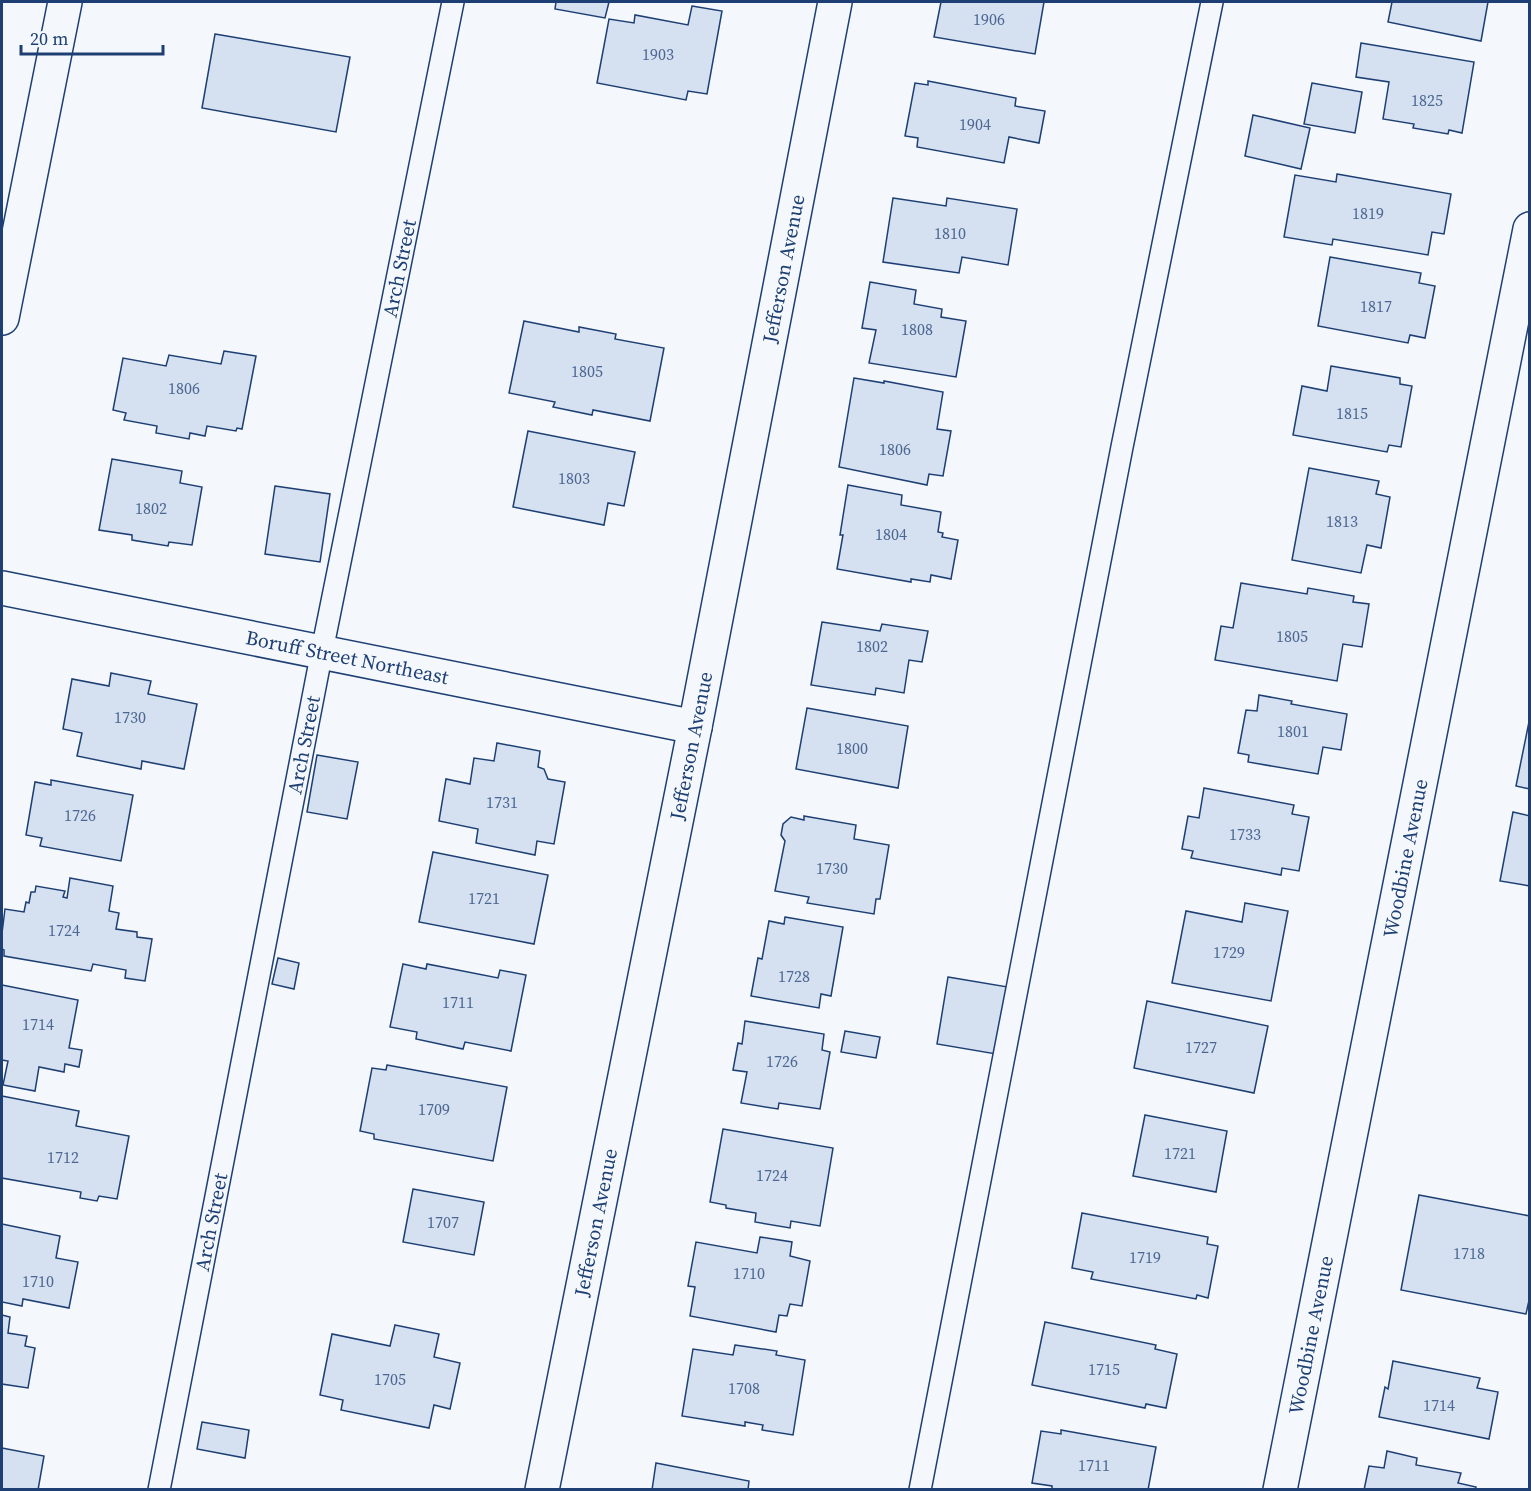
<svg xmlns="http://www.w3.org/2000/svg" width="1531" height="1491" font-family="'Source Serif 4',serif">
<rect width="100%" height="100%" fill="#f4f7fb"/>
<!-- building -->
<g fill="#d5e0f0" stroke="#1d3f73" stroke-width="1.5">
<polygon points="556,2 609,2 605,18 555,9"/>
<polygon points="941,2 1044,2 1035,54 934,37"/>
<polygon points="1392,2 1488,2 1481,41 1388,22"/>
<polygon points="692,6 722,11 707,94 688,91 686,100 597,83 609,19 634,23 635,15 688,25"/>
<polygon points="215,34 350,57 336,132 202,108"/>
<polygon points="1361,43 1474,62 1462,133 1449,130 1448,134 1413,128 1414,124 1383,119 1389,82 1356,77"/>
<polygon points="928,81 1016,98 1015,106 1045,111 1039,143 1009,137 1004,163 917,147 918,138 905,136 915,83 928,85"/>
<polygon points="1312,83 1362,92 1355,133 1304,124"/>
<polygon points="1253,115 1310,128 1301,169 1245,156"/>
<polygon points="1337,174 1451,194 1444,234 1432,232 1428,255 1333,239 1332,245 1284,237 1295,175 1336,182"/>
<polygon points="893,198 946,206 947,198 1017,209 1008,265 962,257 959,273 883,262"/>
<polygon points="1330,257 1421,273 1419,283 1435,286 1425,338 1410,335 1408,343 1318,326"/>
<polygon points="870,282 916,290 914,304 942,309 941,317 966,321 956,377 869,363 876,330 862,328"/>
<polygon points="524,321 579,332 579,327 616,334 615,339 664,348 650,421 593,410 592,415 553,407 555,402 509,393"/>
<polygon points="224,351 256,356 242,429 237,428 236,431 207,426 205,436 190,433 189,439 156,433 157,426 124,420 126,413 113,410 123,358 166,366 169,355 221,364"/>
<polygon points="1331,366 1400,378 1400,384 1412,386 1401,447 1389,445 1387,452 1293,435 1302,386 1327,391"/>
<polygon points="854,378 884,383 884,381 943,392 937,429 951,431 943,476 929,474 927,485 839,467"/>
<polygon points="528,431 635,452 624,506 608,503 604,525 513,507"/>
<polygon points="112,459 182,471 180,483 202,487 192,545 169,542 168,546 132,540 132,535 99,530"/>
<polygon points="1309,468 1379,481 1376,494 1390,497 1381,548 1367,545 1361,573 1292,560"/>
<polygon points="848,485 902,495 901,505 941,512 938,532 943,533 942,537 958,540 951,579 931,575 930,582 911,579 911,582 837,569 843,535 840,535"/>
<polygon points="275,486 330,494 320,562 265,554"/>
<polygon points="1241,583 1307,594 1308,588 1354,596 1353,602 1369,604 1362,647 1343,644 1337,681 1215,660 1221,626 1233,628"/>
<polygon points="822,622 880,631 882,624 928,631 922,662 909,660 904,693 876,688 875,695 811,685"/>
<polygon points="111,673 151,681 148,694 197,704 184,769 142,761 141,769 77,756 82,733 63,729 72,679 109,686"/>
<polygon points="1259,695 1292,701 1291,704 1347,714 1341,750 1323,747 1318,774 1248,762 1249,755 1238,753 1246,710 1257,711"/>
<polygon points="807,708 908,726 898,788 796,769"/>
<polygon points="1530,717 1530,789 1516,786"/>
<polygon points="497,743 540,751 538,767 544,769 548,779 565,782 554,844 537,841 535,855 476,843 478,829 439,821 446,779 470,784 474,758 494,761"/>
<polygon points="317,755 358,762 347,819 307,812"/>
<polygon points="51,780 133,795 121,861 40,846 42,838 26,835 35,782 51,785"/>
<polygon points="1204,788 1294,805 1292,814 1309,817 1299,871 1282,868 1281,875 1191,858 1193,851 1182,849 1188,816 1199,818"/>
<polygon points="1513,812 1530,816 1530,886 1500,881"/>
<polygon points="804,816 856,825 854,839 889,845 880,899 876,899 874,914 807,903 809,897 775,891 785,841 781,835 783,824 791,817 804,820"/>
<polygon points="433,852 548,875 534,944 419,922"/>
<polygon points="70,878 113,886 109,911 119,913 116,929 137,932 137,937 152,939 145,981 125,978 126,970 93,964 91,971 4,956 4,950 2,949 2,933 5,909 24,912 26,902 29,903 31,892 35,892 36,886 65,891 63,897 67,898"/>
<polygon points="1245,903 1288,911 1271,1001 1172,983 1186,911 1242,922"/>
<polygon points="785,917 843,927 831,996 821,994 819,1008 751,996 758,958 762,959 769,921 784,924"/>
<polygon points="278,958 299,963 294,989 272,984"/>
<polygon points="403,964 426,969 427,964 498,978 500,970 526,975 511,1051 465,1042 463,1049 416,1039 417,1032 390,1027"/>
<polygon points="948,977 1008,987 996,1054 937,1044"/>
<polygon points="2,985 78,1000 69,1048 82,1050 79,1067 65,1064 64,1072 39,1067 35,1091 3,1085 8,1061 2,1060"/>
<polygon points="1147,1001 1268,1026 1254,1093 1134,1068"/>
<polygon points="745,1021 824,1034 822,1050 830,1052 820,1109 779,1103 778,1109 741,1103 747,1072 733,1070 738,1043 742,1044"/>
<polygon points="845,1031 880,1037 876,1058 841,1052"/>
<polygon points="387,1065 507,1087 493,1161 374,1139 374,1134 360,1131 372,1068 386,1070"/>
<polygon points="2,1096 79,1111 76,1126 129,1136 117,1199 99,1196 97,1201 80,1198 81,1192 2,1178"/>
<polygon points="1145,1115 1227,1131 1216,1192 1133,1176"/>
<polygon points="723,1129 833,1148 820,1226 791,1221 790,1228 755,1222 756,1213 726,1208 726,1205 710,1202"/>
<polygon points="413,1189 484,1202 474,1255 403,1242"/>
<polygon points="1419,1195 1530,1216 1530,1296 1526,1314 1401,1290"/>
<polygon points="1082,1213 1208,1237 1207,1244 1218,1246 1208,1298 1197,1295 1196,1299 1091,1279 1093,1272 1072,1268"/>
<polygon points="2,1224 60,1236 56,1258 78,1262 69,1308 23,1299 22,1306 2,1302"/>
<polygon points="760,1237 792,1242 790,1256 810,1261 802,1306 790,1304 787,1316 779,1315 776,1332 690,1316 695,1287 688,1286 696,1242 757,1253"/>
<polygon points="2,1315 10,1317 8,1333 27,1336 25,1346 35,1348 28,1388 2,1384"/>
<polygon points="1045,1322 1156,1345 1155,1349 1177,1354 1166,1408 1146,1404 1145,1408 1032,1385"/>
<polygon points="395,1325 439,1334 434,1357 460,1363 450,1409 434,1405 429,1428 341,1410 343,1400 320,1395 332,1334 390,1346"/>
<polygon points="735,1345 777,1351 776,1355 805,1360 793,1435 762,1430 763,1425 745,1422 745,1426 682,1416 693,1349 733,1355"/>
<polygon points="1393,1361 1480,1378 1477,1388 1498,1392 1489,1439 1379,1417 1385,1387 1388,1389"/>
<polygon points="202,1422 249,1430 245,1458 197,1449"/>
<polygon points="1061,1430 1156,1447 1148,1490 1052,1490 1052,1486 1032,1483 1041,1431 1061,1434"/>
<polygon points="2,1448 44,1456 38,1490 2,1490"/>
<polygon points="1387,1451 1417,1458 1416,1465 1461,1473 1458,1483 1476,1487 1475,1490 1364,1490 1369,1466 1384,1468"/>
<polygon points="656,1463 749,1481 748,1490 652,1490"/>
</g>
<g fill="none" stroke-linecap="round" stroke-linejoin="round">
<defs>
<g id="lane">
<path id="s1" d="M159,1490l163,-839 131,-649"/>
<polyline points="920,1490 1122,447 1212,2"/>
</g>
<g id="street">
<polyline points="2,318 65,2"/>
<path id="s2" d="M2,588l693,139"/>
<path id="s3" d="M542,1490l153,-763 140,-725"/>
<path id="s4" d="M1280,1490l250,-1261"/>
</g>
</defs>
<!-- lane casing -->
<use href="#lane" stroke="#1d3f73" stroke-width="24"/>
<!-- street casing -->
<use href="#street" stroke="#1d3f73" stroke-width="36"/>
<!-- lane -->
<use href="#lane" stroke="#f4f7fb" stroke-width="21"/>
<!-- street -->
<use href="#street" stroke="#f4f7fb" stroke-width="33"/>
</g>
<g text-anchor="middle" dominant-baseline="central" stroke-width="4.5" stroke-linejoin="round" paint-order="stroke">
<!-- number labels -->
<g font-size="16" fill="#4b6792">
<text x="989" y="19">1906</text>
<text x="658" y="54">1903</text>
<text x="1427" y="100">1825</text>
<text x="975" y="124">1904</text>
<text x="1368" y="213">1819</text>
<text x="950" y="233">1810</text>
<text x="1376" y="306">1817</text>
<text x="917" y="329">1808</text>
<text x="587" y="371">1805</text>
<text x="184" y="388">1806</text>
<text x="1352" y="413">1815</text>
<text x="895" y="449">1806</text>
<text x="574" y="478">1803</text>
<text x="151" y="508">1802</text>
<text x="1342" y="521">1813</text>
<text x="891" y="534">1804</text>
<text x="1292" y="636">1805</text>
<text x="872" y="646">1802</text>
<text x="130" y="717">1730</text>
<text x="1293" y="731">1801</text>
<text x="852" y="748">1800</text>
<text x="502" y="802">1731</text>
<text x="80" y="815">1726</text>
<text x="1245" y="834">1733</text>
<text x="832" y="868">1730</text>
<text x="484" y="898">1721</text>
<text x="64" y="930">1724</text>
<text x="1229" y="952">1729</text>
<text x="794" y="976">1728</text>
<text x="458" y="1002">1711</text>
<text x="38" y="1024">1714</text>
<text x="1201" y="1047">1727</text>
<text x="782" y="1061">1726</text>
<text x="434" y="1109">1709</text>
<text x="1180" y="1153">1721</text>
<text x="63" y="1157">1712</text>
<text x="772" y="1175">1724</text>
<text x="443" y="1222">1707</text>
<text x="1469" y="1253">1718</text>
<text x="1145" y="1257">1719</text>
<text x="749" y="1273">1710</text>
<text x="38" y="1281">1710</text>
<text x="1104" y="1369">1715</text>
<text x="390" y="1379">1705</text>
<text x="744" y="1388">1708</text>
<text x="1439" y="1405">1714</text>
<text x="1094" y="1465">1711</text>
</g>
<!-- street labels -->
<g font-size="20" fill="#1d3f73" stroke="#f4f7fb">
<text stroke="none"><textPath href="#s1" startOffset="1245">Arch Street</textPath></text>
<text stroke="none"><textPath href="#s3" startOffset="1245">Jefferson Avenue</textPath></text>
<text stroke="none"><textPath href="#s2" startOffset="352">Boruff Street Northeast</textPath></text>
<text stroke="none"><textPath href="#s1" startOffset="759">Arch Street</textPath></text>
<text stroke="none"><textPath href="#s3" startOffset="759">Jefferson Avenue</textPath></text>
<text stroke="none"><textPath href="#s4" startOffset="644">Woodbine Avenue</textPath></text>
<text stroke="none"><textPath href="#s1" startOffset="273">Arch Street</textPath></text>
<text stroke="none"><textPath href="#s3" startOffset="273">Jefferson Avenue</textPath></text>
<text stroke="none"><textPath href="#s4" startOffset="158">Woodbine Avenue</textPath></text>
</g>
</g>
<!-- border -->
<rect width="1531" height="1491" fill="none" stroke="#1d3f73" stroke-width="6"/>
<!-- scale -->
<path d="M21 45v9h142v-9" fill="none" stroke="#1d3f73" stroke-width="3"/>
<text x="30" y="45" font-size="18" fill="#1d3f73" stroke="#f4f7fb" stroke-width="4.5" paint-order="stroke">20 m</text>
</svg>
